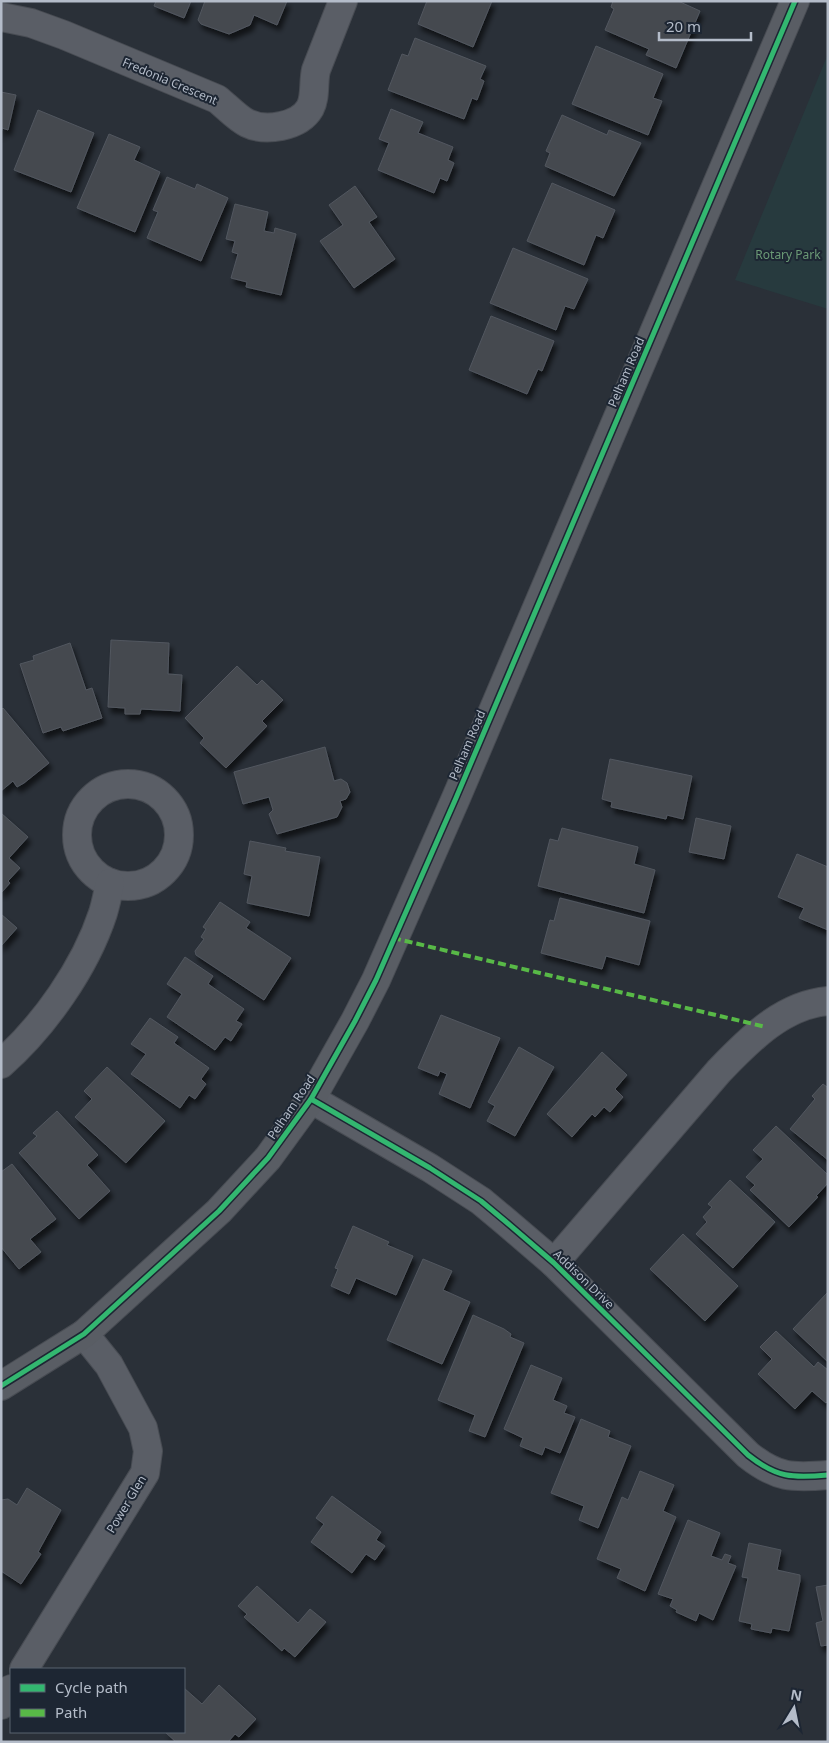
<svg xmlns="http://www.w3.org/2000/svg" width="829" height="1743" font-family="'Noto Sans',sans-serif">
<defs>
<filter id="shadow"><feDropShadow dx="3" dy="5.5" stdDeviation="2.5" flood-color="#0009"/></filter>
</defs>
<rect width="100%" height="100%" fill="#2a3038"/>
<!-- green -->
<polygon fill="#273a3e" points="828,54 828,309 735,280"/>
<!-- building -->
<g fill="#444950" stroke="#52575f" filter="url(#shadow)">
<polygon points="156,1 191,1 184,18 154,6"/>
<polygon points="205,1 287,1 277,25 254,15 250,25 229,34 201,24 198,20"/>
<polygon points="427,1 492,1 473,47 418,24"/>
<polygon points="613,1 678,1 700,11 676,68 646,55 649,49 605,30 614,9 611,7"/>
<polygon points="415,38 486,66 480,79 484,81 477,100 472,98 464,119 388,90 402,54 408,56"/>
<polygon points="596,46 663,74 653,98 662,101 648,135 572,104"/>
<polygon points="1,92 16,95 8,130 2,128 1,134"/>
<polygon points="391,109 423,122 418,133 453,147 448,160 454,163 447,181 440,178 434,193 378,170 389,143 379,139"/>
<polygon points="38,110 94,133 71,192 14,170"/>
<polygon points="562,115 607,135 609,130 641,143 614,196 545,166 550,153 546,151"/>
<polygon points="109,134 140,147 134,160 160,172 135,232 77,208"/>
<polygon points="167,177 195,189 197,184 228,198 201,261 147,238 158,212 153,210"/>
<polygon points="552,183 615,210 603,238 596,235 584,265 527,241"/>
<polygon points="355,186 377,217 369,222 395,259 354,288 320,241 343,225 329,205"/>
<polygon points="235,204 268,212 264,231 274,233 275,228 296,234 281,295 246,287 247,282 231,278 238,254 232,252 235,241 226,239"/>
<polygon points="513,248 588,279 574,309 565,306 556,330 490,303"/>
<polygon points="491,316 554,341 542,371 538,369 527,394 469,370"/>
<polygon points="111,640 169,643 168,674 182,675 180,711 141,709 140,714 125,714 125,708 108,707"/>
<polygon points="70,643 86,690 92,688 102,718 63,731 61,727 43,733 20,664 34,660 33,656"/>
<polygon points="237,666 257,685 262,680 283,700 262,721 267,726 226,768 200,743 204,738 185,718"/>
<polygon points="3,708 49,763 24,783 17,787 13,781 1,791 1,710"/>
<polygon points="325,747 334,781 341,779 347,783 350,792 346,799 340,801 342,807 337,817 277,834 269,814 273,810 269,797 243,804 234,772"/>
<polygon points="610,759 692,776 683,819 667,815 666,819 611,807 612,802 602,799"/>
<polygon points="1,813 28,837 9,858 20,868 8,881 10,883 1,893"/>
<polygon points="696,818 731,826 724,859 689,852"/>
<polygon points="562,828 638,847 634,864 655,870 644,913 538,886 550,839 558,841"/>
<polygon points="250,841 286,848 285,851 320,857 309,916 247,903 252,876 244,874"/>
<polygon points="797,854 828,867 828,930 799,918 804,908 778,897"/>
<polygon points="560,898 650,921 639,965 606,956 602,969 541,953 550,920 554,921"/>
<polygon points="220,902 250,922 246,928 291,958 264,1000 196,955 195,951 204,939 201,937 206,929 203,927"/>
<polygon points="1,914 17,928 1,946"/>
<polygon points="185,957 213,976 208,984 244,1009 236,1021 242,1024 231,1041 225,1037 215,1050 167,1017 182,994 167,984"/>
<polygon points="441,1015 500,1038 470,1108 439,1094 447,1074 440,1071 438,1076 418,1068"/>
<polygon points="150,1018 178,1037 174,1043 209,1068 201,1079 206,1084 195,1099 189,1095 180,1108 131,1074 146,1054 131,1044"/>
<polygon points="519,1047 554,1067 515,1136 487,1121 495,1106 488,1102"/>
<polygon points="602,1052 627,1075 615,1089 623,1097 610,1112 604,1107 595,1117 592,1114 572,1137 547,1114"/>
<polygon points="107,1067 165,1121 126,1163 75,1117 92,1099 84,1091"/>
<polygon points="823,1084 827,1087 828,1085 828,1160 790,1129 815,1099 812,1096"/>
<polygon points="57,1111 98,1155 87,1165 110,1191 79,1219 19,1153 37,1136 33,1133"/>
<polygon points="776,1126 828,1175 828,1183 816,1196 818,1197 789,1227 750,1190 755,1185 746,1177 763,1159 753,1150"/>
<polygon points="12,1164 56,1219 30,1239 41,1252 19,1269 1,1247 1,1172"/>
<polygon points="730,1180 775,1222 733,1268 696,1234 707,1222 703,1217 712,1207 708,1204"/>
<polygon points="353,1226 389,1242 387,1245 413,1256 396,1295 356,1278 349,1294 331,1286 338,1269 335,1268"/>
<polygon points="683,1234 738,1286 705,1321 650,1269"/>
<polygon points="423,1259 452,1271 443,1290 470,1302 442,1364 387,1340"/>
<polygon points="828,1292 828,1362 793,1329"/>
<polygon points="473,1315 504,1329 511,1334 510,1337 524,1343 485,1437 469,1431 475,1415 438,1400"/>
<polygon points="776,1331 814,1367 818,1362 828,1370 828,1401 826,1403 812,1391 795,1409 758,1374 772,1359 760,1347"/>
<polygon points="531,1365 562,1378 553,1400 567,1406 564,1413 575,1417 560,1453 545,1447 542,1455 520,1446 523,1438 504,1429"/>
<polygon points="581,1419 610,1431 608,1437 631,1446 598,1528 579,1520 584,1506 551,1493"/>
<polygon points="640,1471 674,1485 663,1511 676,1517 645,1591 617,1578 621,1569 597,1559 622,1497 628,1500"/>
<polygon points="27,1488 61,1510 38,1552 41,1554 21,1584 1,1571 1,1500 8,1499 17,1505"/>
<polygon points="332,1496 381,1532 376,1540 385,1546 375,1560 366,1554 352,1573 311,1542 324,1524 316,1518"/>
<polygon points="688,1520 720,1533 711,1556 722,1560 725,1554 731,1556 728,1563 736,1566 713,1620 699,1613 696,1621 676,1612 677,1610 670,1606 673,1599 658,1594"/>
<polygon points="749,1543 781,1550 777,1570 800,1575 800,1581 789,1631 772,1628 771,1633 751,1629 752,1624 739,1621 748,1578 742,1577"/>
<polygon points="828,1585 828,1645 821,1646 816,1623 823,1621 816,1587"/>
<polygon points="257,1586 298,1623 310,1609 326,1622 295,1657 284,1648 282,1651 244,1617 247,1614 238,1606"/>
<polygon points="219,1685 256,1719 239,1737 235,1734 228,1742 176,1742 165,1732 184,1732 184,1688 202,1704"/>
</g>
<g fill="none" stroke-linecap="round" stroke-linejoin="round">
<defs>
<g id="minor">
<path d="M1,17l30,6 33,12 153,64c9,7 21,20 30,24 18,9 52,4 63,-15 6,-11 3,-26 6,-38l27,-69"/>
<circle cx="128" cy="835" r="51"/>
<path d="M1,1064c43,-38 84,-96 102,-151 3,-10 5,-20 7,-30"/>
<path d="M311,1099l119,69 51,33 24,20 49,42 194,192c29,23 44,23 80,20"/>
<path d="M554,1263l165,-192c30,-31 63,-66 109,-70"/>
<polyline points="24,1669 145,1473 148,1451 143,1428 109,1365 84,1334"/>
<polyline points="1,1705 11,1689"/>
</g>
<polyline id="secondary" points="1,1386 84,1334 219,1211 268,1158 311,1099 355,1021 376,980 456,798 795,1"/>
</defs>
<!-- minor casing -->
<use href="#minor" stroke="#484c53" stroke-width="30"/>
<!-- secondary casing -->
<use href="#secondary" stroke="#484c53" stroke-width="30"/>
<!-- minor -->
<use href="#minor" stroke="#5a5e66" stroke-width="28"/>
<!-- secondary -->
<use href="#secondary" stroke="#595d64" stroke-width="28"/>
<!-- quiet -->
<polyline stroke="#58b947" stroke-width="4" stroke-dasharray="8 4" stroke-linecap="butt" points="393,938 766,1027"/>
<defs>
<g id="cycleway">
<path d="M311,1099l119,69 51,33 24,20 49,42 194,192c29,23 44,23 80,20"/>
<polyline points="1,1386 84,1334 219,1211 268,1158 311,1099 355,1021 376,980 456,798 795,1"/>
</g>
</defs>
<!-- cycleway casing -->
<use href="#cycleway" stroke="#1d2633" stroke-width="8"/>
<!-- cycleway -->
<use href="#cycleway" stroke="#33b770" stroke-width="5"/>
</g>
<g text-anchor="middle" dominant-baseline="central" stroke-width="4" stroke-linejoin="round" paint-order="stroke">
<!-- street labels -->
<g font-size="12" fill="#b4bcc9" stroke="#1d2633">
<text transform="translate(170 81) rotate(23)">Fredonia Crescent</text>
<text transform="translate(626 372) rotate(-67)">Pelham Road</text>
<text transform="translate(467 745) rotate(-67)">Pelham Road</text>
<text transform="translate(291 1107) rotate(-56)">Pelham Road</text>
<text transform="translate(584 1279) rotate(44)">Addison Drive</text>
<text transform="translate(126 1504) rotate(-59)">Power Glen</text>
</g>
<!-- park labels -->
<g font-size="12" fill="#6b9a76" stroke="#1d2633">
<text x="788" y="254">Rotary Park</text>
</g>
</g>
<!-- border -->
<rect width="829" height="1743" fill="none" stroke="#b4bcc9" stroke-width="5"/>
<!-- legend -->
<rect x="10" y="1668" width="175" height="65" fill="#1d2633" stroke="#59626f"/>
<rect x="20" y="1684" width="25" height="8" fill="#33b770" stroke="#59626f"/>
<text x="55" y="1693" font-size="15" fill="#b4bcc9">Cycle path</text>
<rect x="20" y="1709" width="25" height="8" fill="#58b947" stroke="#59626f"/>
<text x="55" y="1718" font-size="15" fill="#b4bcc9">Path</text>
<!-- north arrow -->
<g transform="translate(794 1708) rotate(10)" stroke="#1d2633" stroke-width="4" paint-order="stroke">
<path d="M0-4L9 19L0 12L-9 19Z" fill="#b4bcc9"/>
<text y="-8" font-size="14" font-weight="bold" text-anchor="middle" fill="#b4bcc9">N</text>
</g>
<!-- scale -->
<path d="M659 32v8h92v-8" fill="none" stroke="#b4bcc9" stroke-width="2.5"/>
<text x="666" y="32" font-size="15" fill="#b4bcc9" stroke="#1d2633" stroke-width="4" paint-order="stroke">20 m</text>
</svg>
